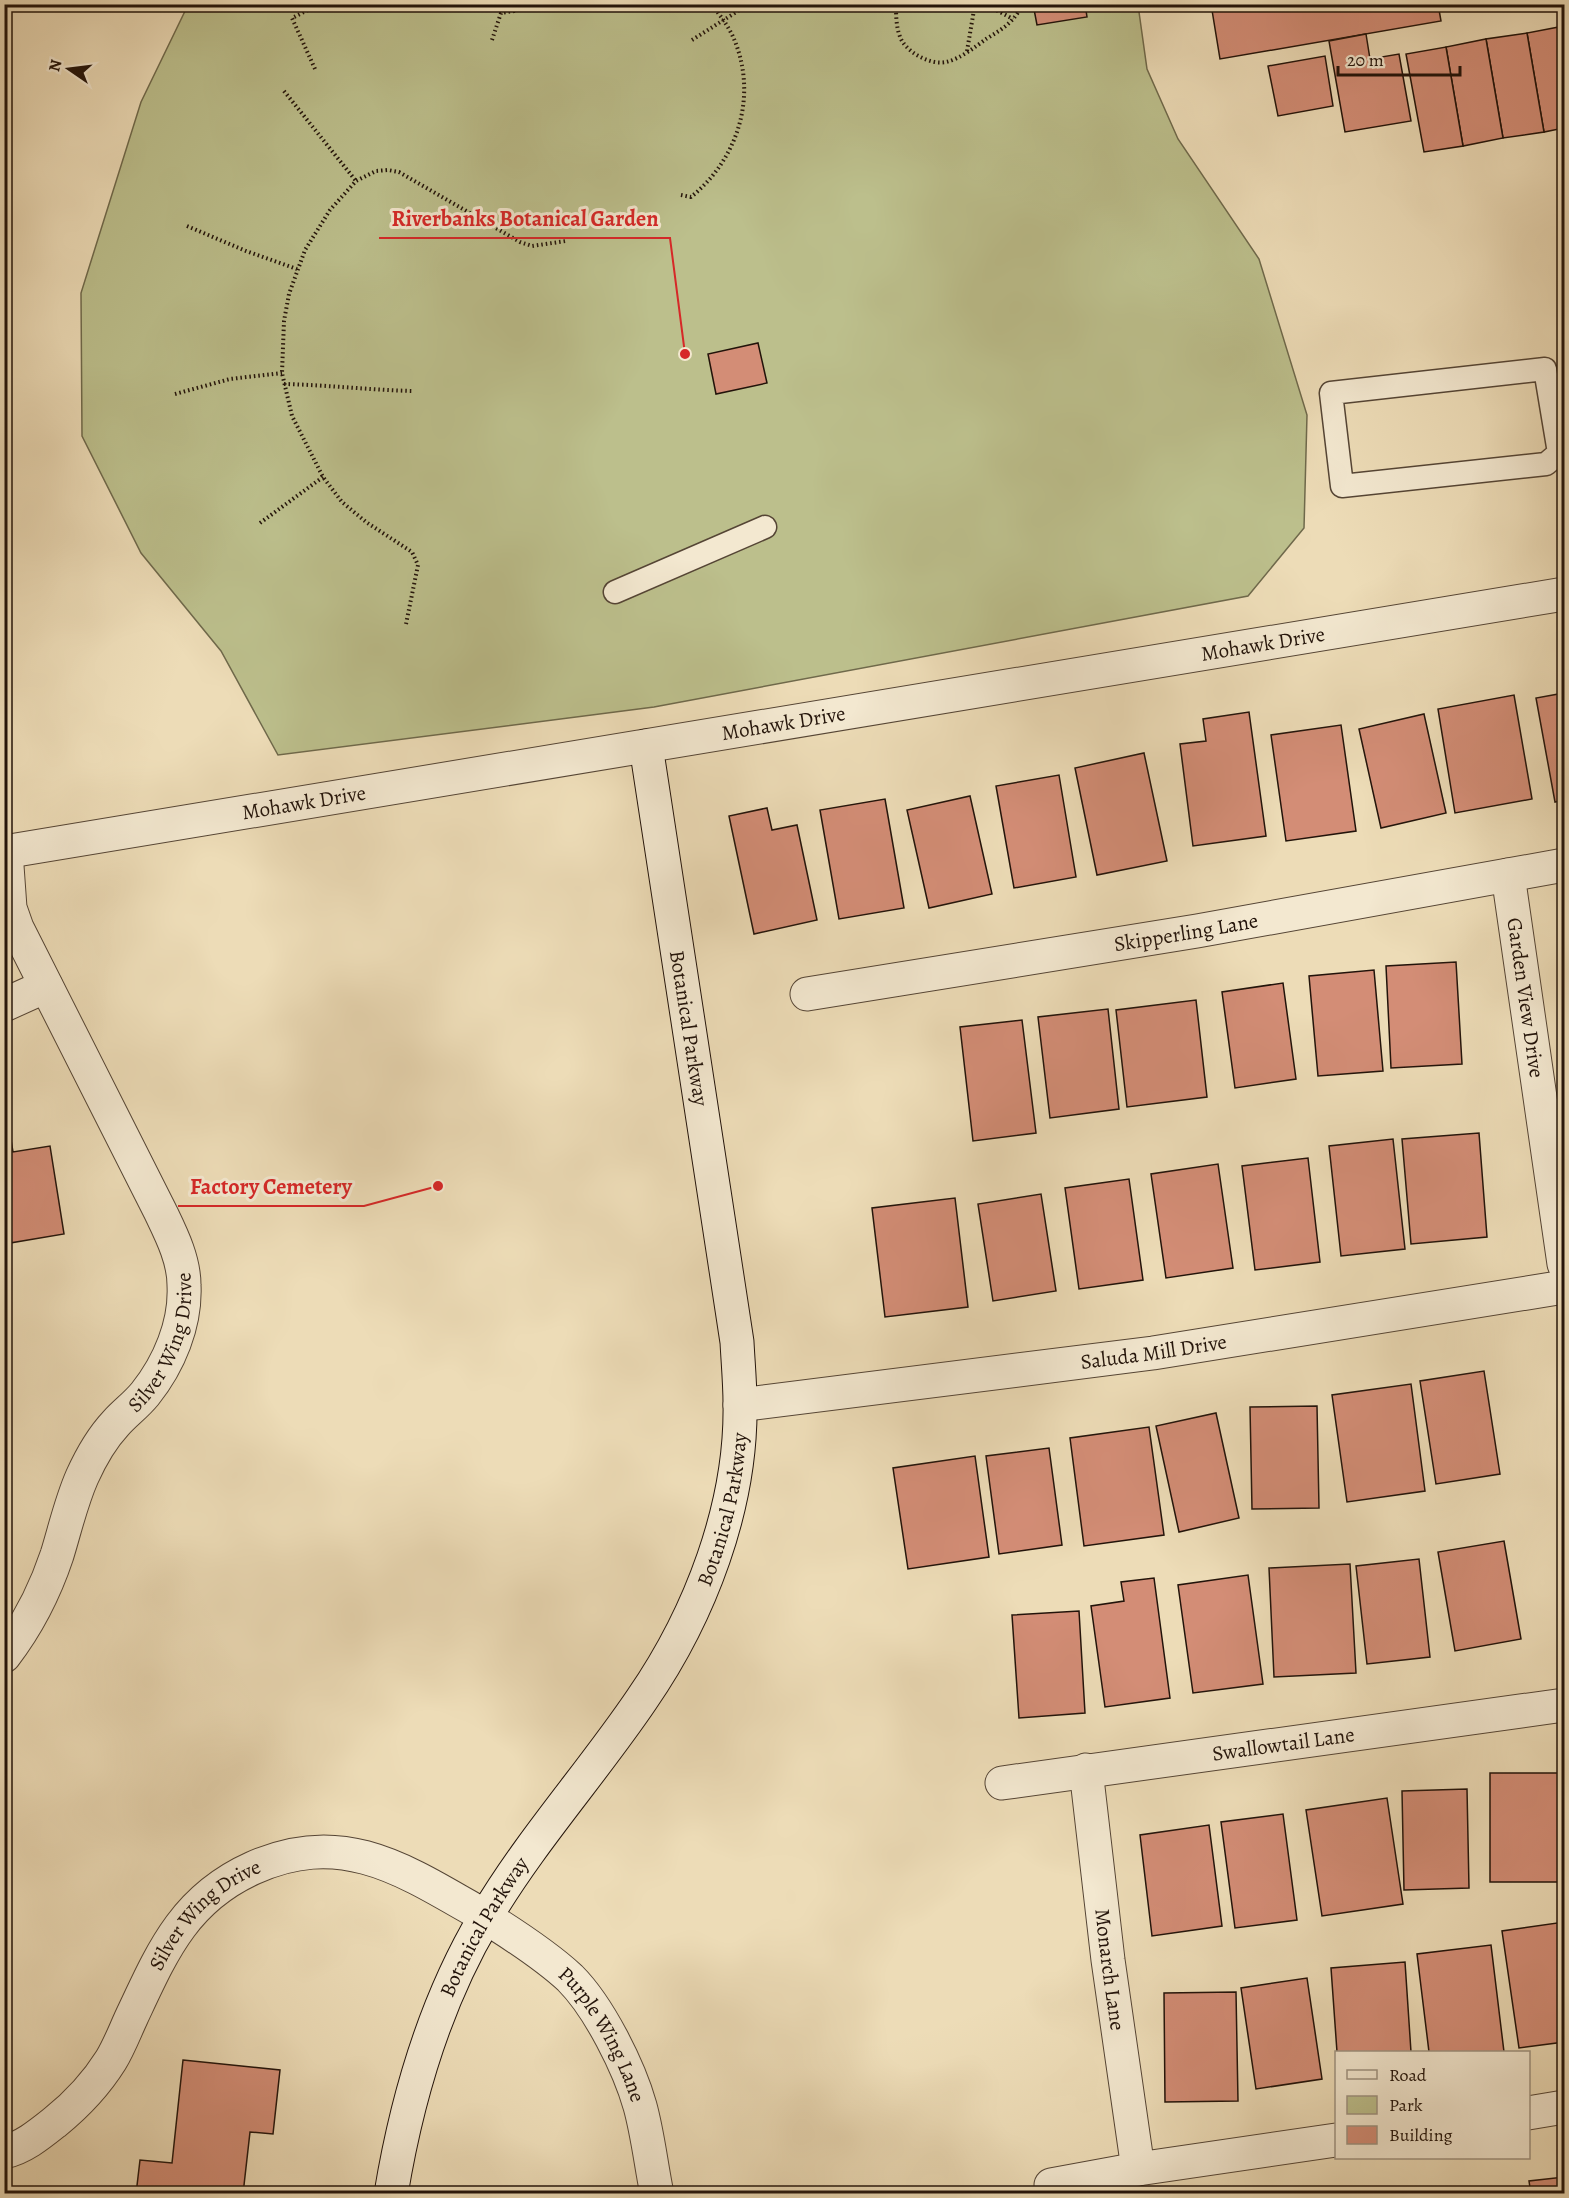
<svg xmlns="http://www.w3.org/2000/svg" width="1569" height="2198" font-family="Alegreya,serif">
<rect width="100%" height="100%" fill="#eddcb7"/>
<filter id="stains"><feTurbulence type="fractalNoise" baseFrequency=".00333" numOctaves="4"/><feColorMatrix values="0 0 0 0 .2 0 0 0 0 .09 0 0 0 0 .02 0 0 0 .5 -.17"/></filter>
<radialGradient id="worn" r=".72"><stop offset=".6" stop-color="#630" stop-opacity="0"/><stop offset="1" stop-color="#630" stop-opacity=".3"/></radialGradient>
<!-- green -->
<polygon fill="#bcbf8c" stroke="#6f694b" stroke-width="1.5" points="188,5 1138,5 1147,69 1178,139 1259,259 1307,415 1304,528 1248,596 654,707 278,755 221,651 141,553 82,436 81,293 141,102"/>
<!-- building -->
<g fill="#d38d76" stroke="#22130a" stroke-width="1.5">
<polygon points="1033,4 1085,4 1087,17 1037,25"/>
<polygon points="1211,4 1438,4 1441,21 1220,59"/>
<polygon points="1564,26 1564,128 1544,132 1527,33"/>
<polygon points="1527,33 1544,132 1503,138 1486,39"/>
<polygon points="1366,34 1370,59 1399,54 1411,121 1345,132 1329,41"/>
<polygon points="1486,39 1503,138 1463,146 1446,47"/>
<polygon points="1446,47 1463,146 1424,152 1406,54"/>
<polygon points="1325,56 1333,106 1278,116 1268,66"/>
<polygon points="758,343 767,383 716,394 708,354"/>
<polygon points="1564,693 1564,800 1555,802 1536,698"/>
<polygon points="1514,695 1532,799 1455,813 1438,709"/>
<polygon points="1249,712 1266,836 1193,846 1180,744 1206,741 1203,719"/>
<polygon points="1424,714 1446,813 1381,828 1359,729"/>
<polygon points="1341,725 1356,831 1286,841 1271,735"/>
<polygon points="1144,753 1167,861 1097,875 1075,768"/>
<polygon points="1059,775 1076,877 1014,888 996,786"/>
<polygon points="970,796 992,894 929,908 907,810"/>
<polygon points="885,799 904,908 839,919 820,810"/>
<polygon points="767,808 772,830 797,825 817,920 754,934 729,816"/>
<polygon points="1456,962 1462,1064 1391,1068 1386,966"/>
<polygon points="1374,970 1383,1071 1318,1076 1309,976"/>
<polygon points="1283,983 1296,1079 1235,1088 1222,992"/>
<polygon points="1196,1000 1207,1097 1127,1107 1116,1010"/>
<polygon points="1108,1009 1119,1109 1050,1118 1038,1017"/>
<polygon points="1022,1020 1036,1133 973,1141 960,1027"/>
<polygon points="6,1109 13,1152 50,1146 64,1234 4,1244 4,1110"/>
<polygon points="1479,1133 1487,1237 1411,1244 1402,1139"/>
<polygon points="1393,1139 1405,1249 1341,1256 1329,1146"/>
<polygon points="1308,1158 1320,1262 1255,1270 1242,1166"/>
<polygon points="1218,1164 1233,1268 1166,1278 1151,1174"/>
<polygon points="1129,1179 1143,1280 1079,1289 1065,1188"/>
<polygon points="1041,1194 1056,1291 993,1301 978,1204"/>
<polygon points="955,1198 968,1307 885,1317 872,1208"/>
<polygon points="1484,1371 1500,1474 1436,1484 1420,1381"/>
<polygon points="1411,1384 1425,1491 1347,1502 1332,1395"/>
<polygon points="1317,1406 1319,1508 1252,1509 1250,1407"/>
<polygon points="1216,1413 1239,1518 1179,1532 1156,1426"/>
<polygon points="1149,1427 1164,1535 1084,1546 1070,1438"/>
<polygon points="1049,1448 1062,1545 999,1554 986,1456"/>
<polygon points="975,1456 989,1557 908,1569 893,1468"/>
<polygon points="1504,1541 1521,1639 1455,1651 1438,1552"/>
<polygon points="1419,1559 1430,1657 1367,1664 1356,1566"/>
<polygon points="1350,1564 1356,1673 1274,1677 1269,1568"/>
<polygon points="1248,1575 1263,1684 1193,1693 1178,1585"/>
<polygon points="1154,1578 1170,1698 1105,1707 1091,1606 1124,1601 1121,1582"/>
<polygon points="1079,1611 1085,1713 1019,1718 1012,1615"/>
<polygon points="1490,1773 1563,1773 1562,1882 1490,1882"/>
<polygon points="1467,1789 1469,1888 1404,1890 1402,1791"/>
<polygon points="1387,1798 1403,1904 1322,1916 1306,1810"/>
<polygon points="1283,1814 1297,1920 1235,1928 1221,1822"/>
<polygon points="1209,1825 1222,1926 1152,1936 1140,1835"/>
<polygon points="1564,1922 1564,2042 1519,2048 1502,1931"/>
<polygon points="1491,1945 1504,2052 1429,2052 1417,1954"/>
<polygon points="1405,1962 1411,2052 1337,2052 1331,1968"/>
<polygon points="1307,1978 1322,2079 1256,2089 1241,1988"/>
<polygon points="1236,1992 1238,2101 1165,2102 1164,1993"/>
<polygon points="183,2060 280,2070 273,2134 250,2132 243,2194 136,2194 140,2160 172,2163"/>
<polygon points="1564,2177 1564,2194 1531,2194 1529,2181"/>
</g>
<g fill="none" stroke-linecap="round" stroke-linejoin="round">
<defs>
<g id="lane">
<polyline points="1559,453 1546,464 1342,486 1331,393 1545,369 1559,453 1564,452"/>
<polyline points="615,592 765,527"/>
</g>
<g id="street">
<path id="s1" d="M4,852l1560,-258"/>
<path id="s2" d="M1508,875l56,389"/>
<path id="s3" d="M807,994l390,-63 367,-66"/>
<polyline points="4,1005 46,986"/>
<path id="s4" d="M740,1405l413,-52 411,-66"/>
<path id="s5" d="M4,1656c23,-30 41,-65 53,-101 8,-26 14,-53 25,-78 9,-20 19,-38 34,-54 9,-10 20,-18 29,-29 24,-30 41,-70 39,-109 0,-26 -13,-51 -24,-74l-143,-283 -7,-20 -4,-56"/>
<path id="s6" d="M1086,1770l22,190 30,209"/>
<path id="s7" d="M1002,1783l562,-78"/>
<polyline points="1528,2113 1564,2107"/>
<path id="s8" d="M4,2152c19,-4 36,-18 51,-30 21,-17 41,-38 56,-62 8,-13 14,-29 21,-44 30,-64 52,-117 121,-148 86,-39 147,-1 221,42 31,19 69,43 96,68 29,29 59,89 70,128 8,29 11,59 17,88"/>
<polyline points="1051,2185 1138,2169 1336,2140"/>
</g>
<g id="secondary">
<path id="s9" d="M391,2194c16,-97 44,-192 94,-276 46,-78 107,-145 157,-219 58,-84 100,-193 98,-296 0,-20 -2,-41 -3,-61l-91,-596"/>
</g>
</defs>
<!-- lane casing -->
<use href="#lane" stroke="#554535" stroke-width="25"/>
<!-- street casing -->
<use href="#street" stroke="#554535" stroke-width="35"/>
<!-- secondary casing -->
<use href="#secondary" stroke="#22130a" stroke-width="35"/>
<!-- path -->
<g stroke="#22130a" stroke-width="4" stroke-dasharray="1.5 3" stroke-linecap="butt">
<path d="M896,4c0,12 0,26 6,37 8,13 29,24 44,21 14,-3 29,-15 40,-23 15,-9 30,-18 36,-35"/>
<polyline points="985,4 1013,19"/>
<polyline points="492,40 501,13 514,11 525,4"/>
<polyline points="692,40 749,4"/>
<polyline points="967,51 975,4"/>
<polyline points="315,69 292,18 320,4"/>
<polyline points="284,91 356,181"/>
<path d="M681,195l10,2c47,-38 67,-101 43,-158 -5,-12 -14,-24 -23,-35"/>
<polyline points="187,226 246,251 297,269"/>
<path d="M284,384c44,1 86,6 129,7"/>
<polyline points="175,394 230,379 282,373"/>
<polyline points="260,523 323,477"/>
<polyline points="406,624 418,565 412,552 366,522 342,502 323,477 292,416 282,373 284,321 289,294 305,250 330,210 356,181 376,171 388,170 399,172 520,242 532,246 566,241"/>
</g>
<!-- lane -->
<use href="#lane" stroke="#f3e8d0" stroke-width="22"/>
<!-- street -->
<use href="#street" stroke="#f3e8d0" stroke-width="33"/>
<!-- secondary -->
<use href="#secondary" stroke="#f3e8d0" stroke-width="33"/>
</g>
<g text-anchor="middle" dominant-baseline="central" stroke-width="6" stroke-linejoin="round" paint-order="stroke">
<!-- street labels -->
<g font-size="21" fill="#22130a" stroke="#f3e8d0">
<text stroke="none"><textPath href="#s1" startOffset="1276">Mohawk Drive</textPath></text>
<text stroke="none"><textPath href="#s1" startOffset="790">Mohawk Drive</textPath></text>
<text stroke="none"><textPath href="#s1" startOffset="304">Mohawk Drive</textPath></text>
<text stroke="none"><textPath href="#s3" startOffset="384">Skipperling Lane</textPath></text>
<text stroke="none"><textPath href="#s2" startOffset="124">Garden View Drive</textPath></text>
<text transform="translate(689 1028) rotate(81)">Botanical Parkway</text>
<text stroke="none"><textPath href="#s5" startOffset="357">Silver Wing Drive</textPath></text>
<text stroke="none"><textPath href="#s4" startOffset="417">Saluda Mill Drive</textPath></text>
<text stroke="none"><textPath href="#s9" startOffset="771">Botanical Parkway</textPath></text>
<text stroke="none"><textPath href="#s7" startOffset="284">Swallowtail Lane</textPath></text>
<text stroke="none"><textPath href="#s8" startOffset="320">Silver Wing Drive</textPath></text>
<text stroke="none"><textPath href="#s9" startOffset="285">Botanical Parkway</textPath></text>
<text stroke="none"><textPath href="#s6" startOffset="201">Monarch Lane</textPath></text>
<text stroke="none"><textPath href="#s8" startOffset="808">Purple Wing Lane</textPath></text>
</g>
</g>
<!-- callouts -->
<path fill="none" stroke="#d62828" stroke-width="2" d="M685 354L670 238H379M438 1186L364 1206H178"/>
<g fill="#d62828" stroke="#f3e8d0" stroke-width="2">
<circle cx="685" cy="354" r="6"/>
<circle cx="438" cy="1186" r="6"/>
</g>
<g font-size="22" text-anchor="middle" font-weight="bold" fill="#d62828" stroke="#f3e8d0" stroke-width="6" stroke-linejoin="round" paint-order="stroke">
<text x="525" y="226">Riverbanks Botanical Garden</text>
<text x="271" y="1194">Factory Cemetery</text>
</g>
<!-- margin -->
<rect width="1569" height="2198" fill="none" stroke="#eddcb7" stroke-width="24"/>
<rect x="6" y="6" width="1557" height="2186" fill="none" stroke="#22130a" stroke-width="3"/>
<rect x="12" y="12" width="1545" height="2174" fill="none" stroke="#22130a" stroke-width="1.5"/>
<!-- legend -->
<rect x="1335" y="2051" width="195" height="108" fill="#f3e8d0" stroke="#9f9381" stroke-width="1.5"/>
<rect x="1347" y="2070" width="30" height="9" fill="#f3e8d0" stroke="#9f9381" stroke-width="1.5"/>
<text x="1389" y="2081" font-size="18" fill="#22130a">Road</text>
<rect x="1347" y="2096" width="30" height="18" fill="#bcbf8c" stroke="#9f9381" stroke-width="1.5"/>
<text x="1389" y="2111" font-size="18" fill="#22130a">Park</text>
<rect x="1347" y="2126" width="30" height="18" fill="#d38d76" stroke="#9f9381" stroke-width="1.5"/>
<text x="1389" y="2141" font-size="18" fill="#22130a">Building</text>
<!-- north arrow -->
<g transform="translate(69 69) rotate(284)" stroke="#f3e8d0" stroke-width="4.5" paint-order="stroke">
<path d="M0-4.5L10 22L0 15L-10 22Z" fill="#22130a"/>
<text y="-9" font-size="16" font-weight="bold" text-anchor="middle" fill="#22130a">N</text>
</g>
<!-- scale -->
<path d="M1338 66v9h122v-9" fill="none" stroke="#22130a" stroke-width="3"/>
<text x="1347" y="66" font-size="18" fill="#22130a" stroke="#f3e8d0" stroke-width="4.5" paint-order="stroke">20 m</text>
<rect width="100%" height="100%" filter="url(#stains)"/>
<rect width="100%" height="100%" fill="url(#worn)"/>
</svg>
